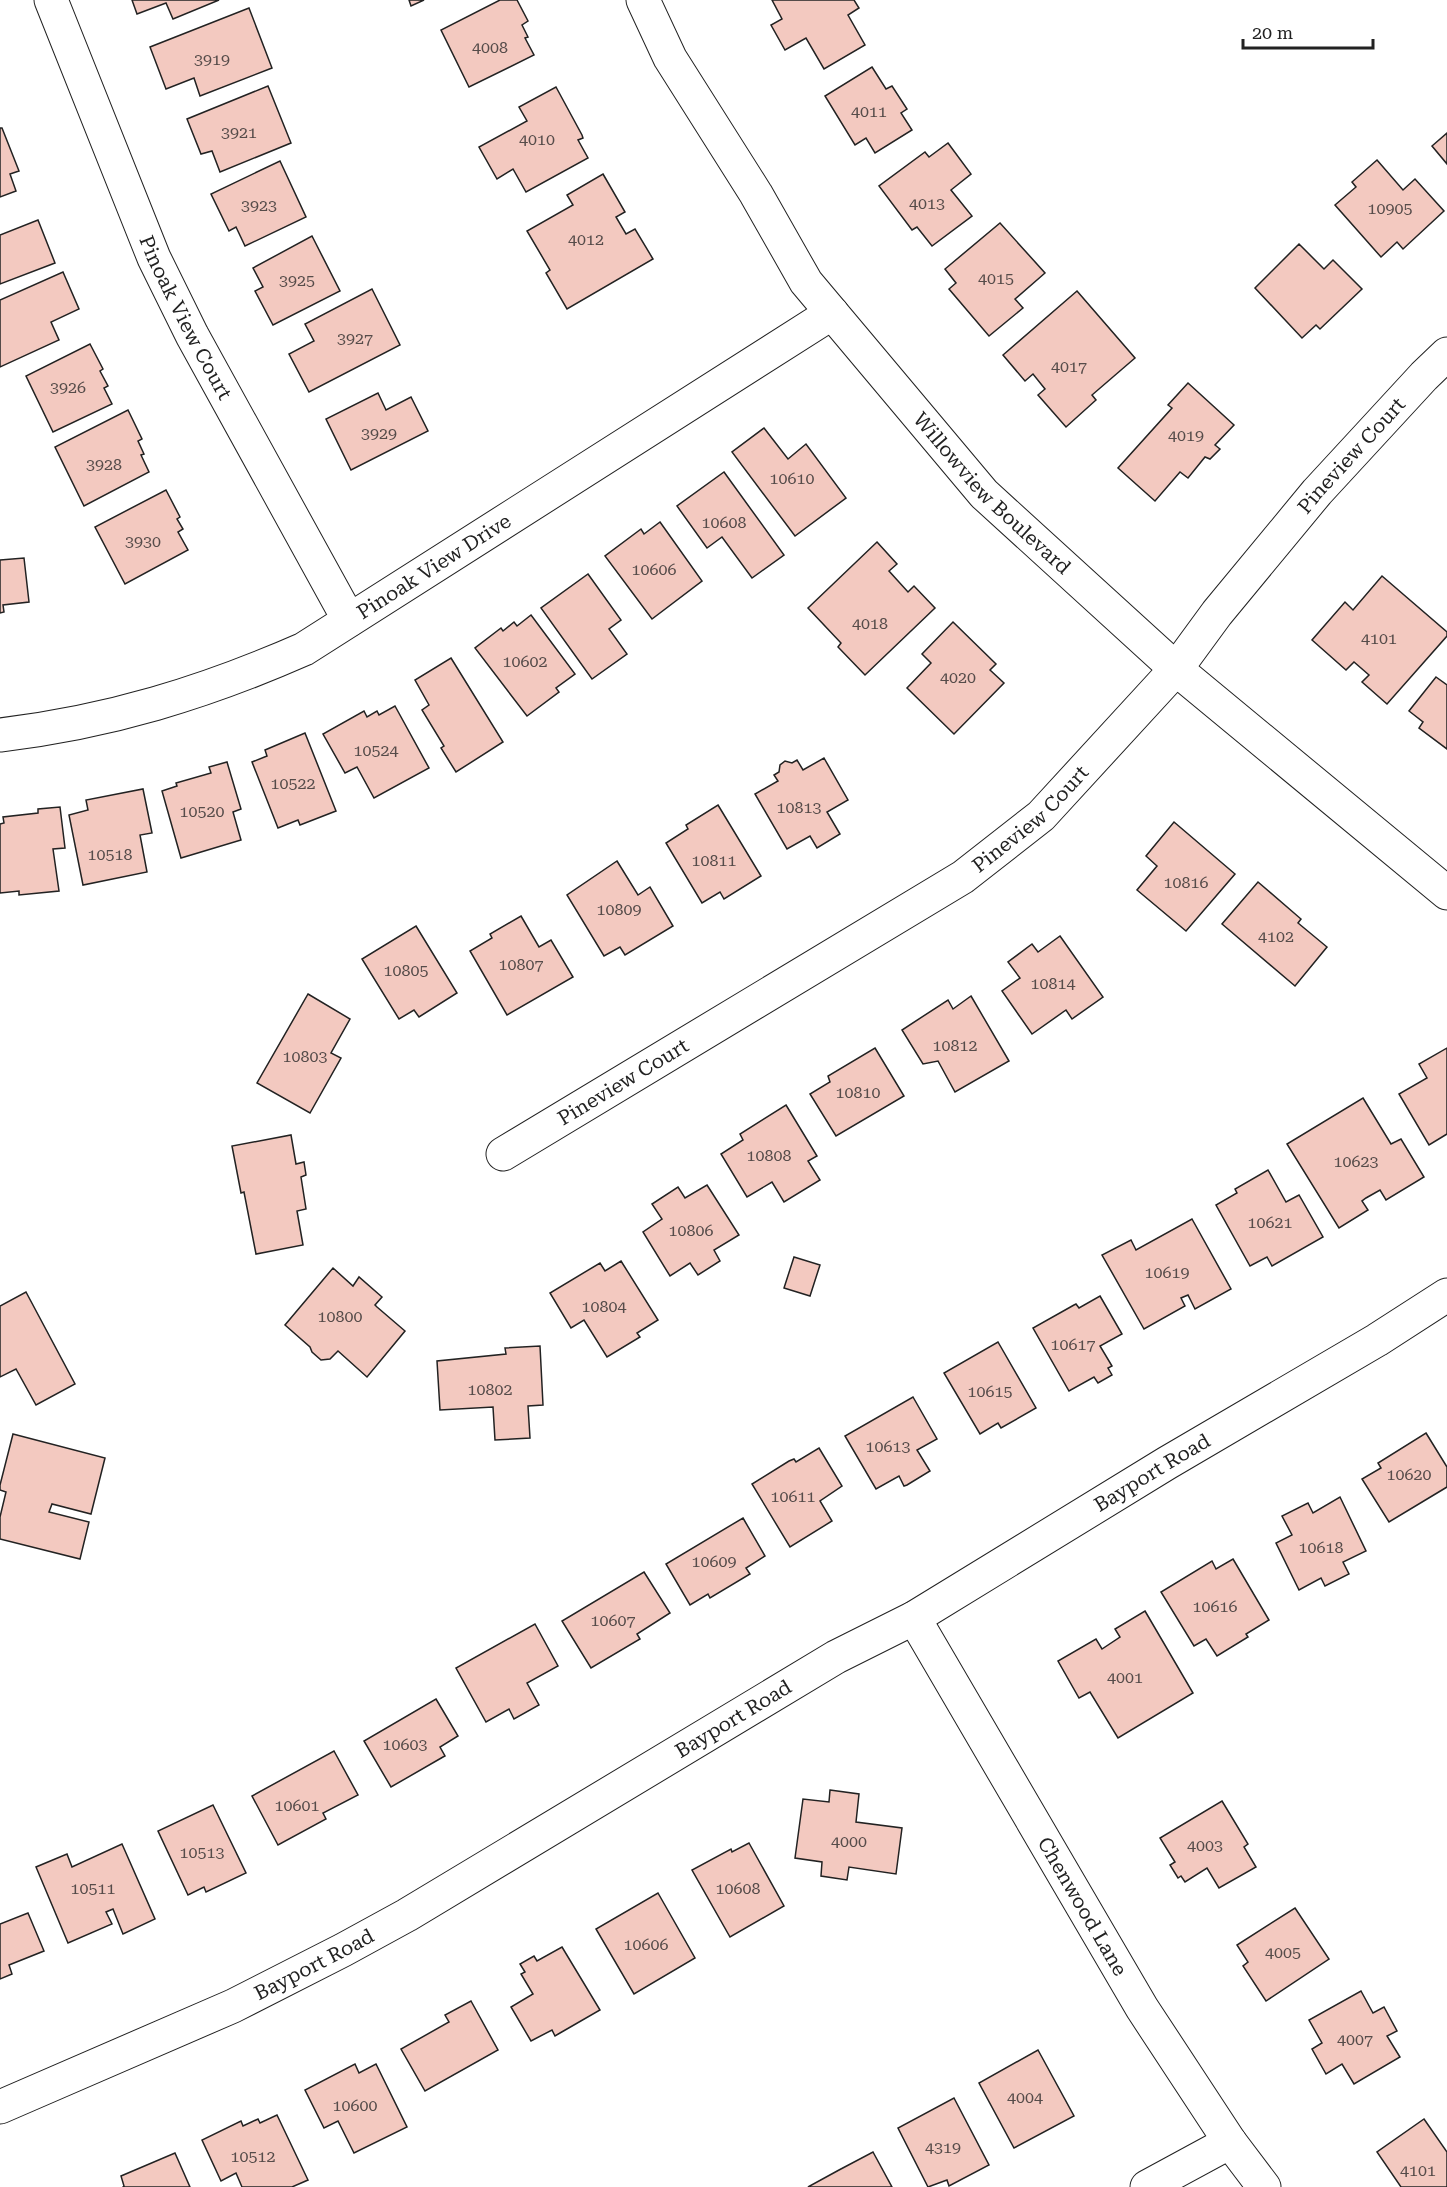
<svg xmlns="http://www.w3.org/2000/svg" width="1447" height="2187" font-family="'Roboto Serif',serif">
<rect width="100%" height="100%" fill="#fff"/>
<!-- building -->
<g fill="#f3c9c0" stroke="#222" stroke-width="1.5">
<polygon points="132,0 219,0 173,19 166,3 137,14"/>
<polygon points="409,0 424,0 411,6"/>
<polygon points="500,0 517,0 528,21 522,25 528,37 525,38 534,55 469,87 441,30"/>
<polygon points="772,0 854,0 859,8 848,15 865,45 824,69 806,38 785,50 771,25 782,19"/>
<polygon points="249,8 272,68 200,96 194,78 166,89 150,47"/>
<polygon points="872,67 886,89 892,86 907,109 901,113 912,130 875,153 866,138 855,145 825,96"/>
<polygon points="268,86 291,143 220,172 212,151 201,154 187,119"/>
<polygon points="556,87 582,135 583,138 578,140 588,158 526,192 513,169 497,179 479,147 527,121 519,107"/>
<polygon points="0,128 2,128 19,171 10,174 16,191 0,197"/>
<polygon points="1447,133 1447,164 1432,146"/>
<polygon points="948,143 971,174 951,190 972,216 932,246 917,227 912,230 879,186 925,152 929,157"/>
<polygon points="1377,160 1403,190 1415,179 1444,211 1403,249 1397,242 1381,257 1335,205 1356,187 1352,182"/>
<polygon points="280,161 306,217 245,246 236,227 229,231 211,194"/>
<polygon points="603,174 625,212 616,217 626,234 635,229 653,259 567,309 546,273 550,270 527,231 573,205 567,195"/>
<polygon points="38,220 55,263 0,284 0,235"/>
<polygon points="1000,223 1045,273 1015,299 1023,308 989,336 949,289 956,283 945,269"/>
<polygon points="312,236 340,291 273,325 255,291 263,287 253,268"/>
<polygon points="1299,244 1324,269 1333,260 1362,289 1320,329 1316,325 1302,338 1255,288"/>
<polygon points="63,272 79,309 51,322 59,340 0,367 0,300"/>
<polygon points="372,289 400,345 309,392 289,354 314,341 305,324"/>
<polygon points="1077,291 1135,358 1092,395 1096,400 1066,427 1038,395 1045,389 1033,374 1025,381 1003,355"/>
<polygon points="90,344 103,369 100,371 108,386 104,388 112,404 53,432 26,376"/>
<polygon points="1188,383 1234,425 1215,445 1220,449 1210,459 1205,457 1188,478 1180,472 1155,501 1118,468 1172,408 1168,405"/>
<polygon points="378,393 386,410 411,397 428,431 351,470 326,419"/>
<polygon points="128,410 142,439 138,441 144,454 141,455 149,472 84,506 55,447"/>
<polygon points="764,428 788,459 806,444 846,498 795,536 732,452"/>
<polygon points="724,472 784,555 752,578 722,537 707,548 677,506"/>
<polygon points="166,490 180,517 177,519 183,529 178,532 188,550 125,584 95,527"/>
<polygon points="660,522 702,581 652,619 605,556 641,529 644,534"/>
<polygon points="877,542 897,564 889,571 908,592 914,586 935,608 865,675 838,647 841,643 808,608"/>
<polygon points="24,558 29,602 3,605 4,612 0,613 0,560"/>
<polygon points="588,574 621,620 609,629 627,654 592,679 541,608"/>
<polygon points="1382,576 1447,632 1447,636 1387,704 1362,682 1369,675 1354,662 1346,670 1312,640 1345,602 1353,610"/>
<polygon points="531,615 575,674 556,688 559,692 527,716 475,648 501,628 503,631 514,622 517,626"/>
<polygon points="953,622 996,664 990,670 1004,683 954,734 907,688 931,663 922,654"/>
<polygon points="451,658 503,742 456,772 441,748 444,746 422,710 429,705 415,680"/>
<polygon points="1436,677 1447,685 1447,749 1419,728 1423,722 1409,711"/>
<polygon points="395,706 429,768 374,798 357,767 345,773 323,734 364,711 367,717 377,711 379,715"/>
<polygon points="305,733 336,811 300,825 298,820 278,828 252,762 267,756 265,750"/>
<polygon points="824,758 848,800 827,812 840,834 817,848 810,836 787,849 755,794 778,781 774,775 779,772 780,765 785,761 792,763 797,760 803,770"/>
<polygon points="227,762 241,809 233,812 241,840 181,858 162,791 177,786 176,783 211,773 209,767"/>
<polygon points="143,789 152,833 140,835 147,872 83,885 69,815 88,810 86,800"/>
<polygon points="718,805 761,876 724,899 720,892 702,903 666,843 688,829 686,825"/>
<polygon points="60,807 65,848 53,849 59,891 19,895 19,891 0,893 0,824 4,823 3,817 38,813 38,809"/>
<polygon points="1174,822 1235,874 1186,931 1137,890 1157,866 1146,856"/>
<polygon points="617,861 638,895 650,887 673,926 625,955 620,947 604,956 567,895"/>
<polygon points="1258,882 1301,919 1298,923 1327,947 1295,986 1222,924"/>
<polygon points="521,916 539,947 551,940 573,977 507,1015 470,951 492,938 490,934"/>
<polygon points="416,926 457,993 419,1017 414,1010 399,1019 362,959"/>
<polygon points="1060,936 1103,997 1072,1019 1066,1010 1032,1034 1002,991 1020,978 1008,962 1032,944 1038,952"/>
<polygon points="308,994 350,1019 331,1053 341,1058 310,1113 257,1083"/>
<polygon points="971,996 1009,1061 955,1092 938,1061 923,1064 902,1030 948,1000 953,1009"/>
<polygon points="875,1048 904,1096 836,1136 810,1094 830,1082 828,1076"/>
<polygon points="1447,1048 1447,1134 1429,1145 1399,1094 1427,1078 1419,1064"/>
<polygon points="1363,1098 1391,1144 1401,1139 1424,1177 1386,1200 1380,1190 1366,1198 1362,1201 1368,1210 1339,1228 1287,1144"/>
<polygon points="786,1105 817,1156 808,1161 820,1180 784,1202 772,1182 747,1197 721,1154 743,1140 740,1134"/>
<polygon points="291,1135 296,1164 304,1162 306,1175 301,1177 306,1209 297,1211 303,1245 256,1254 244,1192 241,1193 232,1146"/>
<polygon points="1268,1170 1286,1202 1299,1195 1323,1237 1272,1266 1267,1257 1250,1266 1216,1205 1237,1193 1235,1189"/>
<polygon points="707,1185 739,1235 714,1250 720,1261 698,1275 690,1263 670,1276 643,1232 662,1219 652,1204 678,1187 685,1198"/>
<polygon points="1192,1219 1231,1289 1195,1309 1188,1295 1181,1298 1185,1306 1144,1329 1102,1255 1131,1240 1136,1250"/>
<polygon points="794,1257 820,1265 810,1296 784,1288"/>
<polygon points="621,1261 658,1320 637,1333 640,1337 607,1357 584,1320 571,1328 550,1293 600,1263 605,1271"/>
<polygon points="333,1268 353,1286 359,1277 382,1297 375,1305 377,1307 405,1331 367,1377 338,1351 330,1359 321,1360 312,1352 310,1347 285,1325"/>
<polygon points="26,1292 75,1384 36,1405 16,1369 0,1377 0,1306"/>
<polygon points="1100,1296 1122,1334 1100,1346 1112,1366 1108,1368 1112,1375 1098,1383 1094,1377 1069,1391 1033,1328 1074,1305 1076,1304 1079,1308"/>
<polygon points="998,1342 1036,1408 1001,1428 998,1423 980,1434 944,1373"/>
<polygon points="540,1346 543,1405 528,1406 530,1438 495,1440 493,1407 440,1410 437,1361 506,1354 505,1348"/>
<polygon points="913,1397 937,1439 917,1450 930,1471 907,1485 904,1486 899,1476 876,1489 845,1436"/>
<polygon points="1426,1433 1447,1467 1447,1487 1389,1522 1362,1479 1381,1468 1378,1463"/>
<polygon points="13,1434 105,1458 91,1514 52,1504 49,1512 89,1522 80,1559 0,1539 0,1517 6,1492 0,1490 0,1485"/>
<polygon points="819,1448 842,1486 820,1501 832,1521 790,1547 752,1484 789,1461 794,1459 796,1462"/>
<polygon points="1340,1497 1366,1551 1343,1562 1349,1574 1325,1586 1321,1578 1299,1590 1276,1543 1292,1535 1282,1516 1308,1503 1313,1513"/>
<polygon points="743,1518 765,1556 746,1568 750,1574 710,1598 708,1594 690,1605 666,1564"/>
<polygon points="1233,1559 1269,1620 1246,1634 1248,1637 1217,1656 1206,1639 1194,1646 1161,1592 1212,1561 1216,1569"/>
<polygon points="644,1572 670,1613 637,1634 640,1639 591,1668 562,1621"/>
<polygon points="1145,1611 1193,1693 1118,1738 1090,1692 1079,1698 1058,1661 1096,1639 1102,1649 1120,1637 1115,1629"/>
<polygon points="535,1624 558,1666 527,1683 539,1705 514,1719 509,1709 486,1722 456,1668"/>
<polygon points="436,1699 458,1736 440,1747 445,1756 443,1757 391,1787 364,1741"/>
<polygon points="334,1751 358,1795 323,1813 326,1819 278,1845 252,1796"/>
<polygon points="830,1790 859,1794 856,1822 902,1828 896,1874 849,1867 847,1880 821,1876 822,1862 795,1858 803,1799 829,1802"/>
<polygon points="1222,1801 1248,1844 1244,1847 1256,1867 1219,1888 1207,1868 1185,1882 1181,1876 1178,1878 1170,1865 1175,1862 1160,1838"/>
<polygon points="213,1805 246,1873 206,1892 204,1887 188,1895 158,1831"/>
<polygon points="749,1843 784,1906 730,1937 692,1870 731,1849 732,1852"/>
<polygon points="122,1844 155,1919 123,1934 113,1909 106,1912 112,1924 68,1943 36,1867 67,1854 72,1867"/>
<polygon points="658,1893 695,1958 634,1994 596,1929"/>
<polygon points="1295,1908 1329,1959 1266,2001 1243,1966 1248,1962 1237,1945"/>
<polygon points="28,1913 44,1951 9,1965 12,1974 0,1979 0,1924"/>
<polygon points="562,1947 600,2010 560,2033 555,2036 552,2030 531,2041 511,2007 533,1994 521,1974 525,1972 520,1964 534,1956 537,1961"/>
<polygon points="1361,1991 1373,2013 1384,2007 1397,2031 1387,2036 1400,2057 1354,2084 1342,2064 1326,2074 1312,2049 1322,2043 1309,2020"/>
<polygon points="471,2001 498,2050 425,2091 401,2049 449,2022 445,2015"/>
<polygon points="1038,2050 1074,2116 1014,2148 979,2083"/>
<polygon points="355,2064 359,2073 376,2064 407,2127 354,2153 338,2121 324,2128 305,2090"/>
<polygon points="954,2098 989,2165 949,2186 947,2180 928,2187 898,2128"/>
<polygon points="277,2115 308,2180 292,2187 242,2187 236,2173 221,2181 202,2140 241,2121 243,2126 258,2119 260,2123"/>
<polygon points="1424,2119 1447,2152 1447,2187 1401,2187 1377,2152"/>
<polygon points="873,2152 892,2187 808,2187 839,2170"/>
<polygon points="175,2153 190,2187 123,2187 124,2186 121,2176"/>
</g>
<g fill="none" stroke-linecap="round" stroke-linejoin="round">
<defs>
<g id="minor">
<path id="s1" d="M51,0l103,258 38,77 157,285"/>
<path id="s2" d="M643,0l27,58 86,136 50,88 178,212 192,175 271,224"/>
<path id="s3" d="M0,735c109,-13 204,-42 304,-86l528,-336"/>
<path id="s4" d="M503,1154l460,-277 78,-61 135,-147 41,-56 100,-121 107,-116 23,-22"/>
<path id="s5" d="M914,1618l228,390 88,134 34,45"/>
<path id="s6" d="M0,2107l233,-101 110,-56 64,-35 429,-258 78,-39 253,-155 210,-123 70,-45"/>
<polyline points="1147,2187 1230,2142"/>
</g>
</defs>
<!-- minor casing -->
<use href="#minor" stroke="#222" stroke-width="35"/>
<!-- minor -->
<use href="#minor" stroke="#fff" stroke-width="33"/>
</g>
<g text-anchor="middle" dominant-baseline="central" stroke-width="4.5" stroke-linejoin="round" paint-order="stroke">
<!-- number labels -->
<g font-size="16" fill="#564c4a">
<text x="490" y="47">4008</text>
<text x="212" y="59">3919</text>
<text x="869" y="111">4011</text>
<text x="239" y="132">3921</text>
<text x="537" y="139">4010</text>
<text x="927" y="203">4013</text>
<text x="259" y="205">3923</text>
<text x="1390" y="208">10905</text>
<text x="586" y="239">4012</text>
<text x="996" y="278">4015</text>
<text x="297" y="280">3925</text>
<text x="355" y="338">3927</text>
<text x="1069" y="366">4017</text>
<text x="68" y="387">3926</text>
<text x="379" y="433">3929</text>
<text x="1186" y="435">4019</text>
<text x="104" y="464">3928</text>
<text x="792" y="478">10610</text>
<text x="724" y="522">10608</text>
<text x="143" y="541">3930</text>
<text x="654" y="569">10606</text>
<text x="870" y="623">4018</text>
<text x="1379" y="638">4101</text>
<text x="525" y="661">10602</text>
<text x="958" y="677">4020</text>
<text x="376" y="750">10524</text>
<text x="293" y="783">10522</text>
<text x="799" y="807">10813</text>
<text x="202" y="811">10520</text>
<text x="110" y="854">10518</text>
<text x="714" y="860">10811</text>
<text x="1186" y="882">10816</text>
<text x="619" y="909">10809</text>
<text x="1276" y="936">4102</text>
<text x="521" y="964">10807</text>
<text x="406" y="970">10805</text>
<text x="1053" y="983">10814</text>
<text x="955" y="1045">10812</text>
<text x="305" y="1056">10803</text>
<text x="858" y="1092">10810</text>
<text x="769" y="1155">10808</text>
<text x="1356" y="1161">10623</text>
<text x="1270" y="1222">10621</text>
<text x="691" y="1230">10806</text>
<text x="1167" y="1272">10619</text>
<text x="604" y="1306">10804</text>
<text x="340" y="1316">10800</text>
<text x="1073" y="1344">10617</text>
<text x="490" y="1389">10802</text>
<text x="990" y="1391">10615</text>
<text x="888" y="1446">10613</text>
<text x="1409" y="1474">10620</text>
<text x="793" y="1496">10611</text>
<text x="1321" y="1547">10618</text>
<text x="714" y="1561">10609</text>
<text x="1215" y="1606">10616</text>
<text x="613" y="1620">10607</text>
<text x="1125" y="1677">4001</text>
<text x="405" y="1744">10603</text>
<text x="297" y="1805">10601</text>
<text x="849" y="1841">4000</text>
<text x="1205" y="1845">4003</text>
<text x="202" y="1852">10513</text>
<text x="93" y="1888">10511</text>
<text x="738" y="1888">10608</text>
<text x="646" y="1944">10606</text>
<text x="1283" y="1952">4005</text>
<text x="1355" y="2039">4007</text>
<text x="1025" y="2097">4004</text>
<text x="355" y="2105">10600</text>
<text x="943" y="2147">4319</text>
<text x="253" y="2156">10512</text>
<text x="1418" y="2170">4101</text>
</g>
<!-- street labels -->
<g font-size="20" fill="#222" stroke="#fff">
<text stroke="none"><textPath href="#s1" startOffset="345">Pinoak View Court</textPath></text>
<text stroke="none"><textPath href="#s4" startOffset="1112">Pineview Court</textPath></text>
<text stroke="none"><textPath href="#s2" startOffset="608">Willowview Boulevard</textPath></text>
<text stroke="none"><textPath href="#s3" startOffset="471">Pinoak View Drive</textPath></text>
<text stroke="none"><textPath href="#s4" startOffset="626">Pineview Court</textPath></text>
<text stroke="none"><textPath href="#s4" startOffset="140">Pineview Court</textPath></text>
<text stroke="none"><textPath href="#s6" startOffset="1317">Bayport Road</textPath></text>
<text stroke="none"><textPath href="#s6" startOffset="831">Bayport Road</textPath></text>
<text stroke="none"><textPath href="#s5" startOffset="334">Chenwood Lane</textPath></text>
<text stroke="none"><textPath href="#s6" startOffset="345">Bayport Road</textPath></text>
</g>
</g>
<!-- scale -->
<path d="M1243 39v9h130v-9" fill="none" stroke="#222222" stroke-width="3"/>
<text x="1252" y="39" font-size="18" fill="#222222" stroke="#ffffff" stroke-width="4.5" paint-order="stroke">20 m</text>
</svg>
